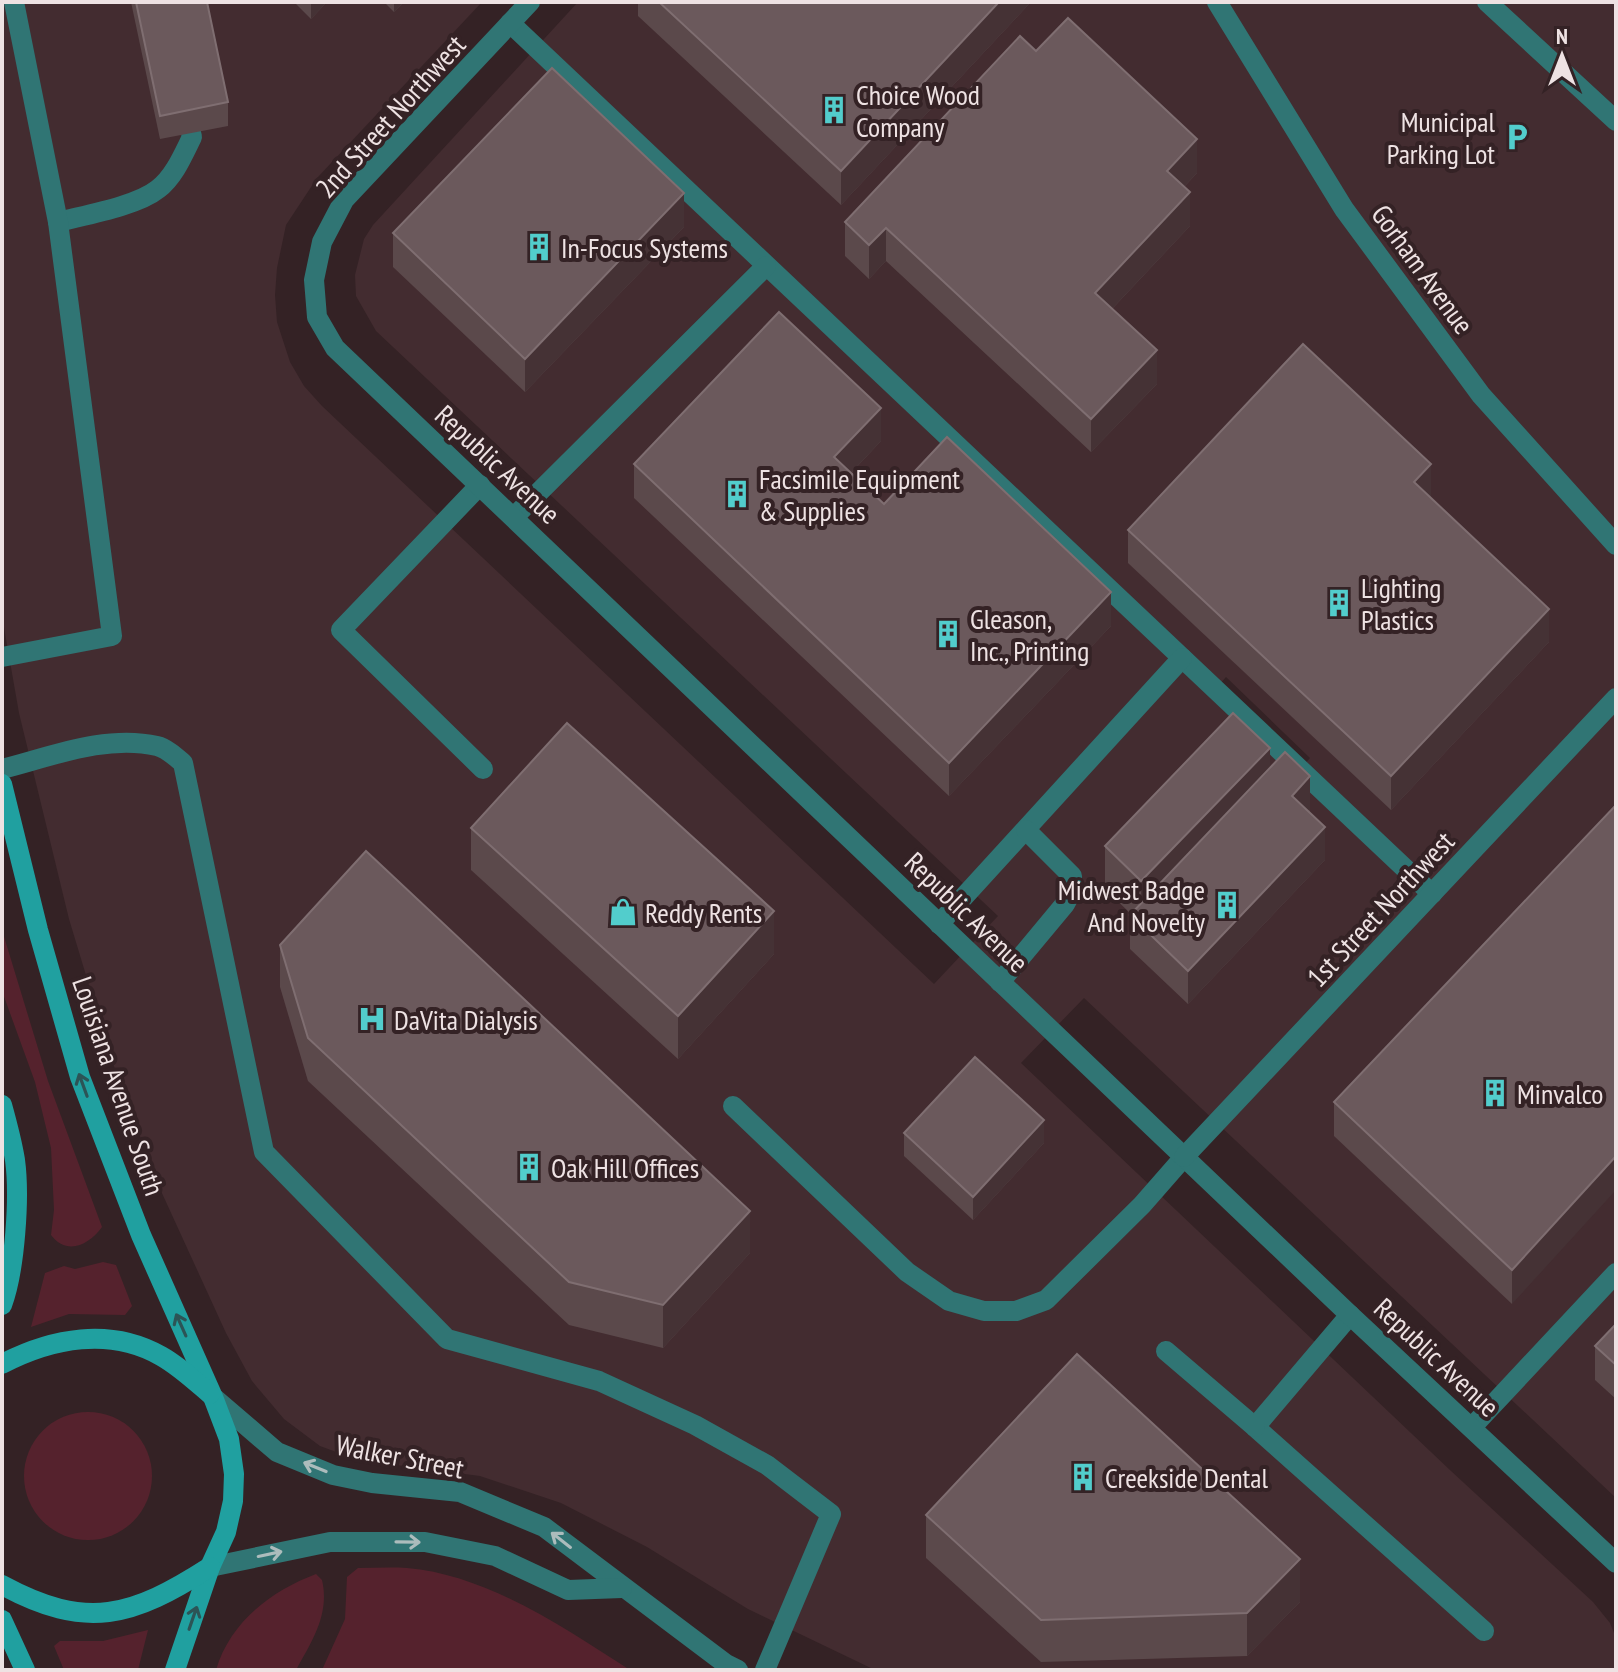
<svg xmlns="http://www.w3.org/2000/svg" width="1618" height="1672" font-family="'PT Sans Narrow',sans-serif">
<rect width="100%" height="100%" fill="#342225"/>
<!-- built -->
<path fill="#432c30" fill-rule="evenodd" d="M2,2h480l-165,176 -31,47 -9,43 -2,27 2,27 13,40 14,24 18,20 612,578 64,-68 -622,-585 -20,-35 -1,-21 9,-36 9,-14 205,-223h1038v1496l-532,-500 -63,65 430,408 142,131 17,21 6,15v32h-741l-127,-61 -101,-62 -86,-44 -81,-27 -122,-16 -38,-14 -36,-27 -32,-38 -26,-48 -65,-142 -29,-76 -21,-57 -42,-139 -50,-206 -17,-97zM1226,677l84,81 -16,18 -85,-80z"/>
<!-- green -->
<g fill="#55222d">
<path d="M2,930l46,151 54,146c-13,18 -35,29 -51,8l3,-25 -3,-62 -16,-66 -33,-91z"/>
<polygon points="103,1262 116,1265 132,1306 125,1315 69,1314 31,1327 45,1273 64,1266 75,1269"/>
<circle cx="88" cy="1476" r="64"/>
<path d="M358,1568c16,0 33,-1 49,0 81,7 157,60 223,102h-308l23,-51 2,-42z"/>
<path d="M316,1574l6,6c8,34 -10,61 -26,90h-80c14,-48 55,-79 100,-96z"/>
<polygon points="148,1630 138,1670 64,1670 54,1646 60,1641 103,1641"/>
</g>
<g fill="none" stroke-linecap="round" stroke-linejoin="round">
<!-- service -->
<g stroke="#307574" stroke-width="20">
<polyline points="1487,2 1616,121"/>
<polyline points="510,23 1432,894"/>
<path d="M58,222c27,-7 79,-16 100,-33 16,-12 25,-34 34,-52l-1,-4"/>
<polyline points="480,485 341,630 483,769"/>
<polyline points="514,517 766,266"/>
<polyline points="2,657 112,636 58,222 14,2"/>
<path d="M2,769c48,-12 104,-35 155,-23 9,2 19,11 26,17l81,389 183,187 152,42 96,44 72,40 64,49 -66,156"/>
<polyline points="939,924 1182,658"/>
<polyline points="1000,982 1065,904 1072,891 1072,876 1026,830"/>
<polyline points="733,1106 907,1272 949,1301 984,1311 1016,1311 1046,1300 1142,1205 1184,1157"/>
<polyline points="1350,1315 1255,1427 1484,1631"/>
<polyline points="1166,1351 1255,1427"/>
<polyline points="1472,1427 1616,1273"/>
</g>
<!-- minor -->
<g stroke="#307574" stroke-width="20">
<polyline points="530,2 344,200 322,242 314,280 317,317 335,348 1350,1315 1616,1563"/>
<polyline points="1184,1157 1616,698"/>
</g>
<!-- tertiary -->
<g stroke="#307574" stroke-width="20">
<polyline points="1217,2 1344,209 1481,395 1616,545"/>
<polyline points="213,1397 277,1452 333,1475 372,1483 460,1492 544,1527 726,1664 738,1670"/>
<polyline points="210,1567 330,1542 425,1542 495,1556 568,1590 622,1588"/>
</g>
<!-- secondary -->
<g stroke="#20a0a0" stroke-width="20">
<polyline points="2,784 38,930 80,1077 141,1235 213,1397 229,1439 234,1474 233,1501 226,1532 210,1567 175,1670"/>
<path d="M2,1105c5,18 10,37 13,55 5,37 0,110 -13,145"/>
<path d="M2,1364c50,-26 108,-37 159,-8 18,10 34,25 49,38"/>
<path d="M2,1585c85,46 130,32 208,-18"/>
<polyline points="2,1620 25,1670"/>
</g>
</g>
<!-- wall -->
<g fill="#5b494b">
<polygon points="131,2 207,2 228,102 228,126 160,139"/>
<polygon points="294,2 327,2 311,19"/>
<polygon points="384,2 404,2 394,12"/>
<polygon points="638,2 1031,2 841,205 638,16"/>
<polygon points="1036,51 1197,173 1184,187 1190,226 1112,309 1157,384 1091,452 886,261 869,279 845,256 845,222"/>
<polygon points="684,227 525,392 393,267 393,233"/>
<polygon points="881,441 851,473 884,504 1111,626 949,796 634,498 634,464"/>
<polygon points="1431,498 1549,642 1391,810 1128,563 1128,530"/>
<polygon points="1270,768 1310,810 1309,812 1325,860 1188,1004 1130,949 1130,915 1131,914 1105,889 1105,846"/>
<polygon points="1616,805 1512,1304 1334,1136 1334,1102"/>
<polygon points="471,828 774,954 678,1059 471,870"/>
<polygon points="280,945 750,1253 663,1348 569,1325 308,1081 280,987"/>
<polygon points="904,1133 1044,1143 973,1220 904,1156"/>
<polygon points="1616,1324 1616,1399 1595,1380 1595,1346"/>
<polygon points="926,1515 1300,1602 1247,1656 1041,1662 926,1558"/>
</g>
<!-- shaded-wall -->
<g fill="#453235">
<polygon points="311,2 327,2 311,19"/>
<polygon points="394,2 404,2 394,12"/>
<polygon points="999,2 1031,2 841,205 841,171"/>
<polygon points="1197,139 1197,173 1167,205 1167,171"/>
<polygon points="1190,192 1190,226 1095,327 1095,293"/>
<polygon points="684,193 684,227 525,392 525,359"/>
<polygon points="886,228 886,261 869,279 869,245"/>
<polygon points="1157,350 1157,384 1091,452 1091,419"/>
<polygon points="881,408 881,441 834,491 834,457"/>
<polygon points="1431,464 1431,498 1414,482"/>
<polygon points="1111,592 1111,626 949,796 949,763"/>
<polygon points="1549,609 1549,642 1391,810 1391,776"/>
<polygon points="1270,748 1270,790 1141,923 1141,881"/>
<polygon points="1310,776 1310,810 1292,829 1292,796"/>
<polygon points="1325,827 1325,860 1188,1004 1188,971"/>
<polygon points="774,911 774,954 678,1059 678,1016"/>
<polygon points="1044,1120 1044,1143 973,1220 973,1197"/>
<polygon points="1616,1156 1616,1190 1512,1304 1512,1270"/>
<polygon points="750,1211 750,1253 663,1348 663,1305"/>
<polygon points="1300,1559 1300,1602 1247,1656 1247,1613"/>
</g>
<!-- building -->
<g fill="#6b595c" stroke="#7f6e71" stroke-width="2">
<polygon points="136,2 207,2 228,102 160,116"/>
<polygon points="659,2 999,2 841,171"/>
<polygon points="1068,18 1197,139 1167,171 1190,192 1095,293 1157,350 1091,419 886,228 869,245 845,222 1020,36 1036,51"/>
<polygon points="552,68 684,193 525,359 393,233"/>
<polygon points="779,312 881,408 834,457 884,504 947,437 1111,592 949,763 634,464"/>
<polygon points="1303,344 1431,464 1414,482 1549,609 1391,776 1128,530"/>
<polygon points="1233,713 1270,748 1141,881 1105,846"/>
<polygon points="567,723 774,911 678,1016 471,828"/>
<polygon points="1285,752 1310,776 1292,796 1325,827 1188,971 1130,915"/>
<polygon points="1616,805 1616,1156 1512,1270 1334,1102"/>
<polygon points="366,851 750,1211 663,1305 569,1282 308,1038 280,945"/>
<polygon points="975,1057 1044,1120 973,1197 904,1133"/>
<polygon points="1616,1324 1616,1365 1595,1346"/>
<polygon points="1077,1354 1300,1559 1247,1613 1041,1620 926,1515"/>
</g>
<!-- one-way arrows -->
<defs><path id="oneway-shaft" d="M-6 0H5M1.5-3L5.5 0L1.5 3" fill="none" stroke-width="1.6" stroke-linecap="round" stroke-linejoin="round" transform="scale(2)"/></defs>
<g stroke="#2c5456">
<use href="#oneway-shaft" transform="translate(83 1085) rotate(-110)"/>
<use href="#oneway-shaft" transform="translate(181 1325) rotate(-114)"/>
<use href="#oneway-shaft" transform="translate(193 1618) rotate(-71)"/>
</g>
<g stroke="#acbcbc">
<use href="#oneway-shaft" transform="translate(315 1467) rotate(-158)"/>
<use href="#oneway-shaft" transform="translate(561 1540) rotate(-142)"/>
<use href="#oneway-shaft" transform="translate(408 1542) rotate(1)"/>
<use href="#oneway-shaft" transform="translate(270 1554) rotate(-12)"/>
</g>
<!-- icons -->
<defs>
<symbol id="building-bare" viewBox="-9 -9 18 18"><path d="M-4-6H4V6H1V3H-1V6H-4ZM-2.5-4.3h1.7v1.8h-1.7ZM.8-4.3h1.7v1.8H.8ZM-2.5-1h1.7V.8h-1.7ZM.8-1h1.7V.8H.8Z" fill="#52cdcc" stroke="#342225" stroke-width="2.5" paint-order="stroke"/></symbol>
<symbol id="parking-bare" viewBox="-9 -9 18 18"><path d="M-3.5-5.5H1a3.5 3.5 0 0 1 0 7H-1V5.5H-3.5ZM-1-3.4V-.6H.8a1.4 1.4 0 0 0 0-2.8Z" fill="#52cdcc" stroke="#342225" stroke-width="2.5" paint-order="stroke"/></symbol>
<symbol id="shop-bare" viewBox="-9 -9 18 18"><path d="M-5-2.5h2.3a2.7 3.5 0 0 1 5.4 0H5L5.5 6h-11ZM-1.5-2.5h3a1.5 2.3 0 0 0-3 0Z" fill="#52cdcc" stroke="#342225" stroke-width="2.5" paint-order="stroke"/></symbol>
<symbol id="hospital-bare" viewBox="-9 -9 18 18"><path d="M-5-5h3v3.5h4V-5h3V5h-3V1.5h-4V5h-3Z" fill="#52cdcc" stroke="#342225" stroke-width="2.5" paint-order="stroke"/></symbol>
</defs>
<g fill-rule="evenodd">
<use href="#building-bare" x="814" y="90" width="40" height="40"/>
<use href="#parking-bare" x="1497" y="117" width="40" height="40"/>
<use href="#building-bare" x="519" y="227" width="40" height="40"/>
<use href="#building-bare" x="717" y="474" width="40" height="40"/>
<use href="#building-bare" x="1319" y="583" width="40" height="40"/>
<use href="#building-bare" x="928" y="614" width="40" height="40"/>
<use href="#building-bare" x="1207" y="885" width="40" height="40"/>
<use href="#shop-bare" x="603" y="892" width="40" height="40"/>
<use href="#hospital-bare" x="352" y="999" width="40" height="40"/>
<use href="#building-bare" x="1475" y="1073" width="40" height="40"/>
<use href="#building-bare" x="509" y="1147" width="40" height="40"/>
<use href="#building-bare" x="1063" y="1457" width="40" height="40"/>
</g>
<g text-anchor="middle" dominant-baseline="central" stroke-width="8" stroke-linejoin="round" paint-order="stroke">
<!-- poi labels -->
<g font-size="28" fill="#eee2e3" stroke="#342225" text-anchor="start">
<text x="856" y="94">Choice Wood<tspan x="856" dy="32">Company</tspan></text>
<text x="1495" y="121" text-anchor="end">Municipal<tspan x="1495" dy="32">Parking Lot</tspan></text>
<text x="561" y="247">In-Focus Systems</text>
<text x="759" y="478">Facsimile Equipment<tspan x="759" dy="32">&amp; Supplies</tspan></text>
<text x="1361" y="587">Lighting<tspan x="1361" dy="32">Plastics</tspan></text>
<text x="970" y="618">Gleason,<tspan x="970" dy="32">Inc., Printing</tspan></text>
<text x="1205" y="889" text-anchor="end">Midwest Badge<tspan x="1205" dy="32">And Novelty</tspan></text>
<text x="645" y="912">Reddy Rents</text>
<text x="394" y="1019">DaVita Dialysis</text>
<text x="1517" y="1093">Minvalco</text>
<text x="551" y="1167">Oak Hill Offices</text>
<text x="1105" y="1477">Creekside Dental</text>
</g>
<!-- street labels -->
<g font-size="28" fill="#eee2e3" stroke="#342225">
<text transform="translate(390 116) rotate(-48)">2nd Street Northwest</text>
<text transform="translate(1423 269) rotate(54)">Gorham Avenue</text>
<text transform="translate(498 464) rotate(43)">Republic Avenue</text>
<text transform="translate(1380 909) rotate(-47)">1st Street Northwest</text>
<text transform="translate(967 912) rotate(44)">Republic Avenue</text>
<text transform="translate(119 1086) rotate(71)">Louisiana Avenue South</text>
<text transform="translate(1437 1357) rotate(43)">Republic Avenue</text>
<text transform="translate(400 1456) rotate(11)">Walker Street</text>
</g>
</g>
<!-- border -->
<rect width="1618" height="1672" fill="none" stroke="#eee2e3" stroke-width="8"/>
<!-- north arrow -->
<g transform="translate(1562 56)" stroke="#342225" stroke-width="6" paint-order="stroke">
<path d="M0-6L14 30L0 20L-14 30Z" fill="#eee2e3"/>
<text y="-12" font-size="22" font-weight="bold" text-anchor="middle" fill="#eee2e3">N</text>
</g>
</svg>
